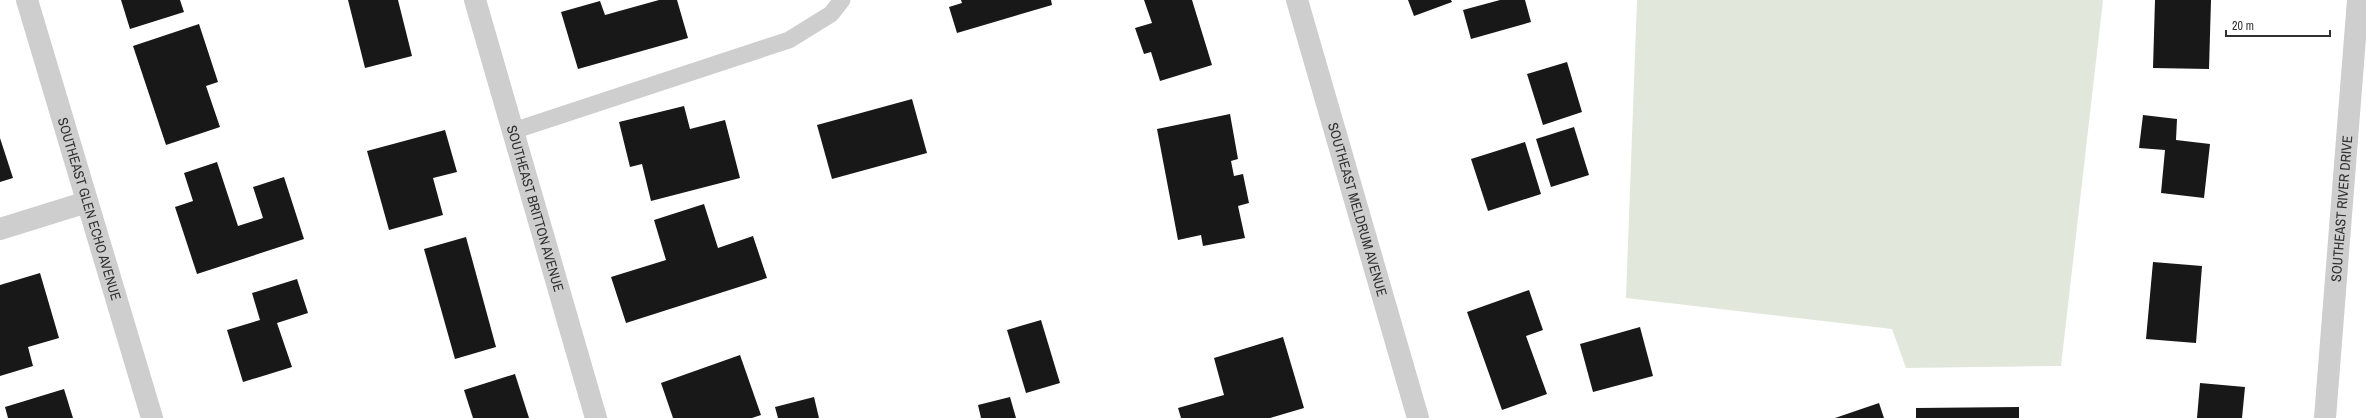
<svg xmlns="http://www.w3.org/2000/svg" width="2366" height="418" font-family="'Archivo Narrow',sans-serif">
<rect width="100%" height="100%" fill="#fff"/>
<!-- green -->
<polygon fill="#e2e7dc" points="1637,0 2103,0 2061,366 1906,368 1892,329 1626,298"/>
<!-- building -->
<g fill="#181818">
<polygon points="121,0 180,0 184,12 130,29"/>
<polygon points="348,0 398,0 412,56 365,68"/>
<polygon points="659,0 677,0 688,38 578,69 561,12 600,1 605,15"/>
<polygon points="961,0 1051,0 1052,5 957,33 949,7 962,3"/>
<polygon points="1144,0 1192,0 1212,65 1160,81 1151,52 1144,54 1135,28 1152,23"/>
<polygon points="1408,0 1451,0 1452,2 1414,16"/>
<polygon points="1500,0 1525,0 1531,22 1471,39 1463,10"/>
<polygon points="2155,0 2211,0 2209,69 2153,68"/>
<polygon points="199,24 218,82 206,86 220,127 166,145 133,46"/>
<polygon points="1567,62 1582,112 1543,125 1527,74"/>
<polygon points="912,99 927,153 832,179 817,125"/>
<polygon points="684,106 690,129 725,120 740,178 651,201 642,164 630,167 619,122"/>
<polygon points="1230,114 1238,159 1231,161 1234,176 1243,174 1249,203 1238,206 1245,238 1203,246 1201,235 1178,240 1157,129"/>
<polygon points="2143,115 2177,119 2176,140 2210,144 2204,198 2161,193 2165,150 2139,148"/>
<polygon points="1574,127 1589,175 1551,187 1536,139"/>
<polygon points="445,130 457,172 433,178 443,215 389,230 367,151"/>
<polygon points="0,138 13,178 0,182"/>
<polygon points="1525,142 1541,194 1488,211 1471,159"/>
<polygon points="217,162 238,226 263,218 253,187 284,177 304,239 197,274 175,207 193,201 184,173"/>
<polygon points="704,204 718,248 753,236 767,278 626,323 611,277 666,260 654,220"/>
<polygon points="466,237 496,347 455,359 424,249"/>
<polygon points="2153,262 2202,266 2196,343 2146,339"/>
<polygon points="40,273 59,338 28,347 33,366 0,376 0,285"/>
<polygon points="297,279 308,313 277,323 292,367 243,382 227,330 260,320 252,293"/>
<polygon points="1529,290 1543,330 1526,336 1547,394 1502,410 1467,312"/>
<polygon points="1041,320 1060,383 1026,393 1007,330"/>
<polygon points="1640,327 1653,376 1593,392 1580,344"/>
<polygon points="1283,337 1304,408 1270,418 1181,418 1178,408 1224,395 1214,358"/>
<polygon points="740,355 761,415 752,418 673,418 661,383"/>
<polygon points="515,374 529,418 473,418 464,390"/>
<polygon points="2200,383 2245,387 2242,418 2197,418"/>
<polygon points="64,389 73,418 8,418 5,407"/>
<polygon points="814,397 819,418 778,418 775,407"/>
<polygon points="1010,397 1016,418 981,418 978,405"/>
<polygon points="1879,403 1884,418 1835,418"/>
<polygon points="2019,407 2019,418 1916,418 1916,408"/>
</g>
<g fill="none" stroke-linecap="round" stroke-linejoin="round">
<!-- service -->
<polyline stroke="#cecece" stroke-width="17" points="513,131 789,40 831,14 842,0"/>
<!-- minor -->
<g stroke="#cecece" stroke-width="22">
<path id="s1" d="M27,0l125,418"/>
<path id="s2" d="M475,0l121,418"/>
<path id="s3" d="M1297,0l121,418"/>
<polyline points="0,229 87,202"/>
<path id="s4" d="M2325,418l33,-418"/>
</g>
</g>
<g text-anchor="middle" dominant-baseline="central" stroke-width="4" stroke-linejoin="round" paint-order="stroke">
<!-- street labels -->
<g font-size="14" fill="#313131" stroke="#fff">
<text stroke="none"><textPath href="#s1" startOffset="218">SOUTHEAST GLEN ECHO AVENUE</textPath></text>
<text stroke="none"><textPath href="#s2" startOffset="217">SOUTHEAST BRITTON AVENUE</textPath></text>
<text stroke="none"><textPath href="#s3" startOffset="218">SOUTHEAST MELDRUM AVENUE</textPath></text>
<text stroke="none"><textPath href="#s4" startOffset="210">SOUTHEAST RIVER DRIVE</textPath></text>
</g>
</g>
<!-- scale -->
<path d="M2226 30v6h104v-6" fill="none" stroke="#313131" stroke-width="2"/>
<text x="2232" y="30" font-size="12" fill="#313131" stroke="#ffffff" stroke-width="3" paint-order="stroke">20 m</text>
</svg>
